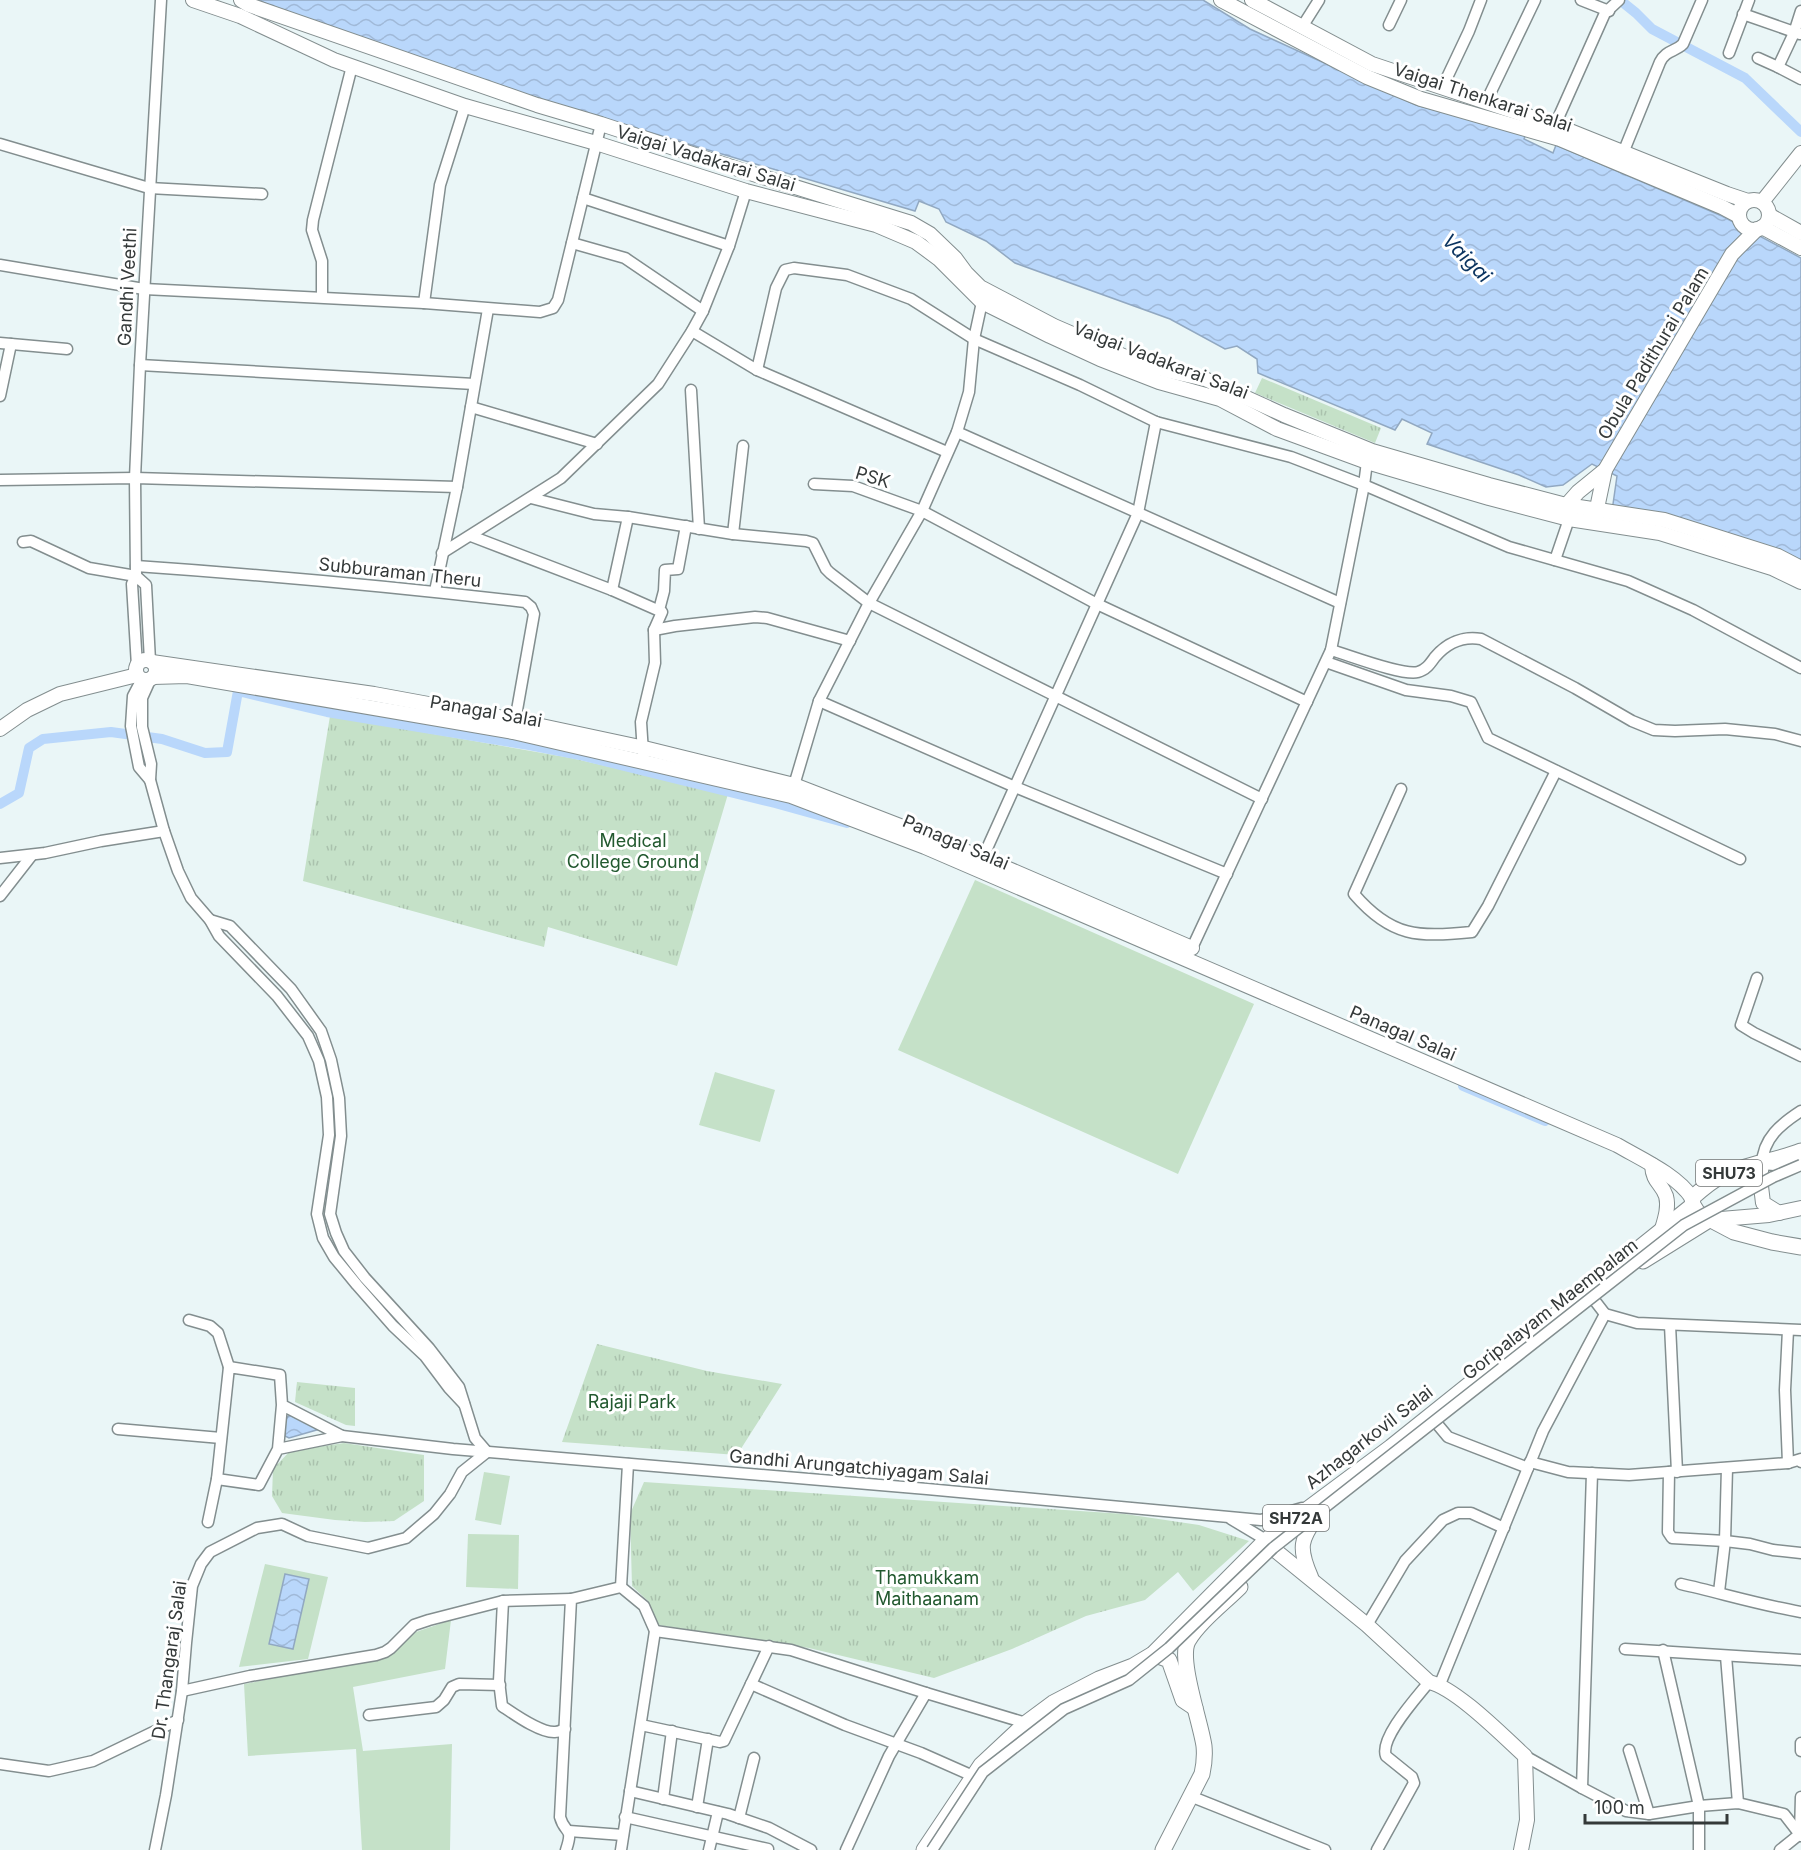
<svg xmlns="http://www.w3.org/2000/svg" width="1801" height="1850" font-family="Inter,sans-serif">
<defs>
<pattern id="park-tufts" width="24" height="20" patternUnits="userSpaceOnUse" patternTransform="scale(1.5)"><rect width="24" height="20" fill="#c5e1c8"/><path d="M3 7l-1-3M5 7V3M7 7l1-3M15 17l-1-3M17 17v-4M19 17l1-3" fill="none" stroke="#aac2ad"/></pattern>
<pattern id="water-waves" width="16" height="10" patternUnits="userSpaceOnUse" patternTransform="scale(1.5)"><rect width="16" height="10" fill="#b9d7fb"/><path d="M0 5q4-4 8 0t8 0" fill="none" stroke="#a0b9d8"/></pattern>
</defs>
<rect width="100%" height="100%" fill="#eaf6f7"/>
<!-- grass -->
<g fill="#c5e1c8">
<polygon points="975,880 1254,1004 1178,1174 898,1050"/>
<polygon points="715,1072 775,1090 760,1142 699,1125"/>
<polygon points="484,1472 510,1476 501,1525 475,1520"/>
<polygon points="468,1534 519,1535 518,1589 466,1587"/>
<polygon points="265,1564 328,1577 308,1659 239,1667"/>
<polygon points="451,1620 445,1669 353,1687 363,1751 452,1744 450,1850 362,1850 356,1749 248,1756 244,1684 387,1657 416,1632"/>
</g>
<!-- park -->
<g fill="url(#park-tufts)">
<polygon points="1262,378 1381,428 1375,443 1255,393"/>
<polygon points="330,716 571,758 728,794 677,966 548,927 544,947 303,881"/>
<polygon points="597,1344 707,1371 782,1384 737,1455 562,1442"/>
<polygon points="297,1382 355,1388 355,1426 346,1425 295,1402"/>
<polygon points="344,1443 424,1455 424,1501 394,1521 365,1522 335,1520 282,1513 272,1496 273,1469 290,1451"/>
<polygon points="644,1482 1125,1514 1199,1525 1249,1541 1193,1591 1178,1572 1145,1600 1086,1616 1012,1649 934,1678 809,1648 658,1625 648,1601 632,1586 630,1514"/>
</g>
<!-- water -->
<g fill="url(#water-waves)" stroke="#91a8c1" stroke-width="1.5">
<polygon points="258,0 1203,0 1250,29 1416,105 1526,134 1524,139 1553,153 1556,145 1722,216 1801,258 1801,560 1615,508 1613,504 1617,476 1592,464 1563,485 1546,487 1519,475 1427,444 1432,433 1402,419 1395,430 1258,373 1257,359 1237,346 1225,349 1170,319 1015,263 986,241 946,222 939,209 919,201 915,211 705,149 461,75 286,12"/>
<polygon points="290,1415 320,1429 289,1438 285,1436 285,1419"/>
<polygon points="285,1574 309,1579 293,1649 269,1644"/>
</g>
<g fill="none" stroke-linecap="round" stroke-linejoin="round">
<!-- canal -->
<g stroke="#b9d7fb" stroke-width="10">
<polyline points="1620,0 1636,13 1652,29 1745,78 1801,132"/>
<polyline points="0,804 19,793 29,748 43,739 111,732 162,739 205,753 227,752 238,691 327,712 529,745 580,755 775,803 847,823"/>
<polyline points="1463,1086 1545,1121"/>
</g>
<defs>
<g id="minor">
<polyline points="1581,0 1609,11"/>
<polyline points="1743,14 1800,34"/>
<polyline points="1389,25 1401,0"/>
<polyline points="1302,27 1319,0"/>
<polyline points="1729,53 1749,0"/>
<polyline points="1758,58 1778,67 1794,33 1801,11"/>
<polyline points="1778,67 1801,79"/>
<polyline points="1443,86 1469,31 1481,0"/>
<polyline points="1486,102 1535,0"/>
<polyline points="1555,125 1605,13 1619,0"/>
<polyline points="0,144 149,188 262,194"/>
<path d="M1623,153l37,-91c6,-12 15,-10 23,-18l19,-44"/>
<polyline points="583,198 729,246"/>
<polyline points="572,243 625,258 703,311"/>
<polyline points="0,265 144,289 424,303 540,312 553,308 558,300 601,124"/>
<polyline points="322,297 322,261 312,230 313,220 352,66"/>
<polyline points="424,303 440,185 465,106"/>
<polyline points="692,331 757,370 947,452"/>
<polyline points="0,343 67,349"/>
<polyline points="140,365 474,384"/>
<polyline points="757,370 776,288 785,270 794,268 847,275 911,299 974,339 1080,385 1156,422 1291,457 1364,485 1509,547 1628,581 1693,610 1801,668"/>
<polyline points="691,390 699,529"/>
<polyline points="0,396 11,344"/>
<polyline points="471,407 597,444"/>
<polyline points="957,432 1340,603"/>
<polyline points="0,480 135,478 457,487"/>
<polyline points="814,484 853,486 922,511 1097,604 1307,702"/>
<polyline points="531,498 594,514 628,517 733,534 806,541 813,543 826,569 830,573 869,603 1262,799"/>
<polyline points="733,534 743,446"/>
<polyline points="471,536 612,590 662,612 654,630 655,663 641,722 643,753"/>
<polyline points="23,542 31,541 89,568 136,576"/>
<polyline points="442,553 561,478 658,384 692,331 703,311 729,246 746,191"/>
<polyline points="1555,560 1569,519"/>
<path d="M136,566c130,9 260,21 389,36l6,5 3,7 -20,113"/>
<polyline points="136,576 146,585 150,661"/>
<polyline points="612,590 628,517"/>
<polyline points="435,591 457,487 488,309"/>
<polyline points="659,610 664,591 665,570 678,569 686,526"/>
<polyline points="654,630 675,626 755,617 767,618 850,641"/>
<path d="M1331,650c18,5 71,26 87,22 8,-2 12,-8 17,-15 12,-14 28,-21 46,-18l94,49 57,33 22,9 21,1 50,-2 50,5 26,7"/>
<polyline points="1326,662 1406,690 1451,696 1471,702 1488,738 1740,859"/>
<polyline points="137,666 132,584 136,576 135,478 140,365 161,0"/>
<polyline points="151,678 142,698 142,727 151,764 150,780 164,831 178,871 191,898 210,920 219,936 277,996 308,1036 319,1061 327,1097 329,1135 317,1214 323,1238 334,1257 357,1285 393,1326 425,1356 449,1388 464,1404"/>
<polyline points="142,679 133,696 131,726 139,767 150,780"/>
<polyline points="819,701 1015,787 1227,874"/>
<path d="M1401,789l-47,105c38,44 64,43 118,38l16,-26 68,-135"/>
<polyline points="792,792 819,701 869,603 922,511 957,432 969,392 974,339 982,302"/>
<polyline points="0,858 45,853 101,841 164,831"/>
<polyline points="980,864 1138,513 1156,422"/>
<polyline points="0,896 32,855"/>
<polyline points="210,920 230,926 291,989 321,1031 331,1060 339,1098 341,1136 330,1214 336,1233 344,1251 365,1278 429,1348 459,1387 475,1438 487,1452"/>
<polyline points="1192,948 1331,650 1364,485 1367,462 1370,456"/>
<polyline points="1757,978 1741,1025 1754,1033 1801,1056"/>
<path d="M1801,1164l-16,2 -23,-2c1,-26 19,-40 39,-53"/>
<polyline points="1595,1301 1605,1314 1637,1323 1801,1330"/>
<polyline points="189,1320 210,1326 218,1333 229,1367"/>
<polyline points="1670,1325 1677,1472"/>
<polyline points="1438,1425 1448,1437 1528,1468"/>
<polyline points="118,1429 221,1438"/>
<polyline points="342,1436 453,1449 927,1489 1261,1520 1302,1508"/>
<polyline points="278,1449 282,1405 280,1375 229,1367 217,1479 259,1485 278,1449 342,1436 282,1405"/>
<polyline points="1530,1462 1568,1472 1629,1475 1788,1463 1801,1459 1801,1462"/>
<polyline points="1788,1463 1785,1390 1788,1330"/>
<polyline points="1669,1472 1668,1532 1672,1538 1725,1541 1750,1544 1773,1550 1801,1553"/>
<polyline points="1231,1519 1266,1540"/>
<polyline points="208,1522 217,1479"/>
<path d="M1681,1584c40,9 79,21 120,28"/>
<polyline points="1719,1592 1725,1541 1727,1468"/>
<path d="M503,1601l-4,80 3,25c12,8 38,27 53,26 4,0 7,-2 10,-3"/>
<polyline points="1367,1625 1405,1561 1443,1520 1458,1513 1471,1513 1504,1528"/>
<polyline points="655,1631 791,1650 926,1693"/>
<polyline points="1625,1649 1801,1660"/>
<polyline points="1663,1650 1699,1806 1699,1850"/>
<polyline points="1726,1656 1738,1803"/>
<polyline points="751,1684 845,1725 921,1753 973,1776"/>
<polyline points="1440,1684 1543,1431 1605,1314"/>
<polyline points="182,1691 250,1676 376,1655 385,1652 391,1648 414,1625 429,1620 503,1601 571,1599"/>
<polyline points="369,1715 436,1707 444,1700 452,1687 459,1684 500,1685"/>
<polyline points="641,1725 720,1742 724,1741 769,1646"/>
<polyline points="1801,1743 1801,1751"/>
<polyline points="1629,1750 1649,1814"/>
<polyline points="1525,1756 1582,1788 1626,1811 1649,1814 1699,1806 1738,1803 1784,1814 1801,1836"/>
<polyline points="0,1764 49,1771 93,1761 178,1720"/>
<polyline points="1582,1788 1592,1473"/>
<polyline points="630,1791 728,1814 769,1828 811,1850"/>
<polyline points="1190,1796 1325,1850"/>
<polyline points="663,1799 672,1731"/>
<polyline points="697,1807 708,1739"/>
<polyline points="625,1817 768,1849"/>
<polyline points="739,1818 754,1758"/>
<polyline points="569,1831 623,1835"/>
<polyline points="1800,1834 1801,1797"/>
<polyline points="155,1850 166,1795 182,1691 186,1643 192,1586 201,1564 210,1552 257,1528 282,1524 308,1536 368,1548 406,1538 434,1514 450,1494 462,1472 487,1452"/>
<path d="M566,1850c8,-24 -1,-15 -6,-33l11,-218 50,-12 7,-123"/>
<polyline points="621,1850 655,1631 644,1606 621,1587"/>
<polyline points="709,1850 718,1812"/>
<polyline points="846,1850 889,1756 926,1693 1026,1723"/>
<path d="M1377,1850l37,-67 -2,-6 -26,-21c-7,-18 32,-60 43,-74"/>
<polyline points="1780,1850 1800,1834"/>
</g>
<g id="major">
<polyline points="193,0 240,16 334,60 465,106 596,143 746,191 876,225 916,242 939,259 982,302 1050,336 1100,359 1159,382 1220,399 1277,429 1367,462 1489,498 1569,519 1660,533 1772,568 1801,582"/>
<polyline points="241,0 249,5 537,105 601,124 750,173 911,223 930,234 955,258 966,273 980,287 1054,326 1128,358 1169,371 1205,379 1284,415 1372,451 1489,485 1566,505 1664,520 1778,556 1801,568"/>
<polyline points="1221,0 1367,77 1421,99 1560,139 1722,207 1739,216"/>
<polyline points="1252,0 1372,64 1555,125 1727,194 1748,201"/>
<circle cx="1754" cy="215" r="15"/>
<polyline points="1762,202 1801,153"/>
<polyline points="1769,215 1801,233"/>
<polyline points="1762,227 1801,248"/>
<polyline points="1563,509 1578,492 1605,470 1732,254 1757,229"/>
<polyline points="1595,518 1605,470"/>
<circle cx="146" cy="670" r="10"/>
<polyline points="152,662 374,694 499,717 640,747 794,785 983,858 1192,948"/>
<path d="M153,677l34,-1 326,56 278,64 134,51 692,298c24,14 60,30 75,53"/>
<polyline points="0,729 27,710 60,694 137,675"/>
<polyline points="1762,1164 1760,1178 1763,1203 1779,1213"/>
<path d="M1652,1165c1,18 9,17 14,31 3,11 -1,23 -4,33"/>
<polyline points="1709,1220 1769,1215 1801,1208"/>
<path d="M1276,1551l91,74 62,57c27,6 74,54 96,74l2,64 -6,30"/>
<path d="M1311,1577c-13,-30 -11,-37 8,-63"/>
</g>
<g id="highway">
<path d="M1801,1151c-25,10 -55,13 -78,24 -12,6 -21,14 -31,23l1,7 5,8 36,19 38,10 29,5"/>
<polyline points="1643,1261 1709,1220"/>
<polyline points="1153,1654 1169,1660 1183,1700 1195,1708"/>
<polyline points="924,1850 981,1765 1026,1723 1053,1703 1099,1679 1133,1666 1153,1654 1266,1540 1391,1447 1693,1205"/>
<path d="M1163,1850l39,-76c2,-9 3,-18 2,-28 -3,-23 -26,-86 -16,-105 11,-19 36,-38 52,-54"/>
</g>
</defs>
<!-- minor casing -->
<use href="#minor" stroke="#838e8f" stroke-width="13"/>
<!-- major casing -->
<use href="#major" stroke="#838e8f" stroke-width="16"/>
<!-- highway casing -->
<use href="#highway" stroke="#838e8f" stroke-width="17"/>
<!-- minor -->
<use href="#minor" stroke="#fff" stroke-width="10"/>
<!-- major -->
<use href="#major" stroke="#fff" stroke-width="14"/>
<!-- highway -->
<use href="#highway" stroke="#fff" stroke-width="15"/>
<defs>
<polyline id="minor-bridge" points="932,1850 983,1772 1064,1709 1129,1680 1169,1648 1273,1548 1684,1225 1773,1177 1801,1165"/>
</defs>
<!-- minor-bridge casing -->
<use href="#minor-bridge" stroke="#838e8f" stroke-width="13" stroke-linecap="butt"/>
<!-- minor-bridge -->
<use href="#minor-bridge" stroke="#fff" stroke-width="10"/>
</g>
<g text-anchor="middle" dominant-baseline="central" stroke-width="6" stroke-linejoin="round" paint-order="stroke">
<!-- shield labels -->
<g fill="#fff" stroke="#717474" stroke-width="1.5">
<rect x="1696" y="1160" width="66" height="26" rx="4.5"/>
<rect x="1263" y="1505" width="66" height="26" rx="4.5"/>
</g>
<g font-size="16" font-weight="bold" fill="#343939">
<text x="1729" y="1173">SHU73</text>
<text x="1296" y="1518">SH72A</text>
</g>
<!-- street labels -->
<g font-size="18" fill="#343939" stroke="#fff">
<text transform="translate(1483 97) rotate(18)">Vaigai Thenkarai Salai</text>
<text transform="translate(706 158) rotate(17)">Vaigai Vadakarai Salai</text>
<text transform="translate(127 287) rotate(-87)">Gandhi Veethi</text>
<text transform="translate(1653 353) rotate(-59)">Obula Padithurai Palam</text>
<text transform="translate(1161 360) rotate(21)">Vaigai Vadakarai Salai</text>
<text transform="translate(873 477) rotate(17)">PSK</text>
<text transform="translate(400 572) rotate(6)">Subburaman Theru</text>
<text transform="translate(486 711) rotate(10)">Panagal Salai</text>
<text transform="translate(956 842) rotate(23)">Panagal Salai</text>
<text transform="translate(1403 1033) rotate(23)">Panagal Salai</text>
<text transform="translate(1550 1309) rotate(-38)">Goripalayam Maempalam</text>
<text transform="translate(1369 1437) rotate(-38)">Azhagarkovil Salai</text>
<text transform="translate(859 1467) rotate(5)">Gandhi Arungatchiyagam Salai</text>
<text transform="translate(169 1660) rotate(-82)">Dr. Thangaraj Salai</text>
</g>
<!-- park labels -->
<g font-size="18" fill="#22592f" stroke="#fff">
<text x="633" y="840">Medical<tspan x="633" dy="21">College Ground</tspan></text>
<text x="632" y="1401">Rajaji Park</text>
<text x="927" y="1577">Thamukkam<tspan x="927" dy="21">Maithaanam</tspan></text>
</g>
<!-- water labels -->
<g font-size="20" font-style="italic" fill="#0a335f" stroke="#fff">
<text transform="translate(1467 258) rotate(45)">Vaigai</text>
</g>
</g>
<!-- scale -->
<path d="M1585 1814v9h142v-9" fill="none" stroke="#343939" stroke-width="3"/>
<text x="1594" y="1814" font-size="18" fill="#343939" stroke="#ffffff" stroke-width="4.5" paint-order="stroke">100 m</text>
</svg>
